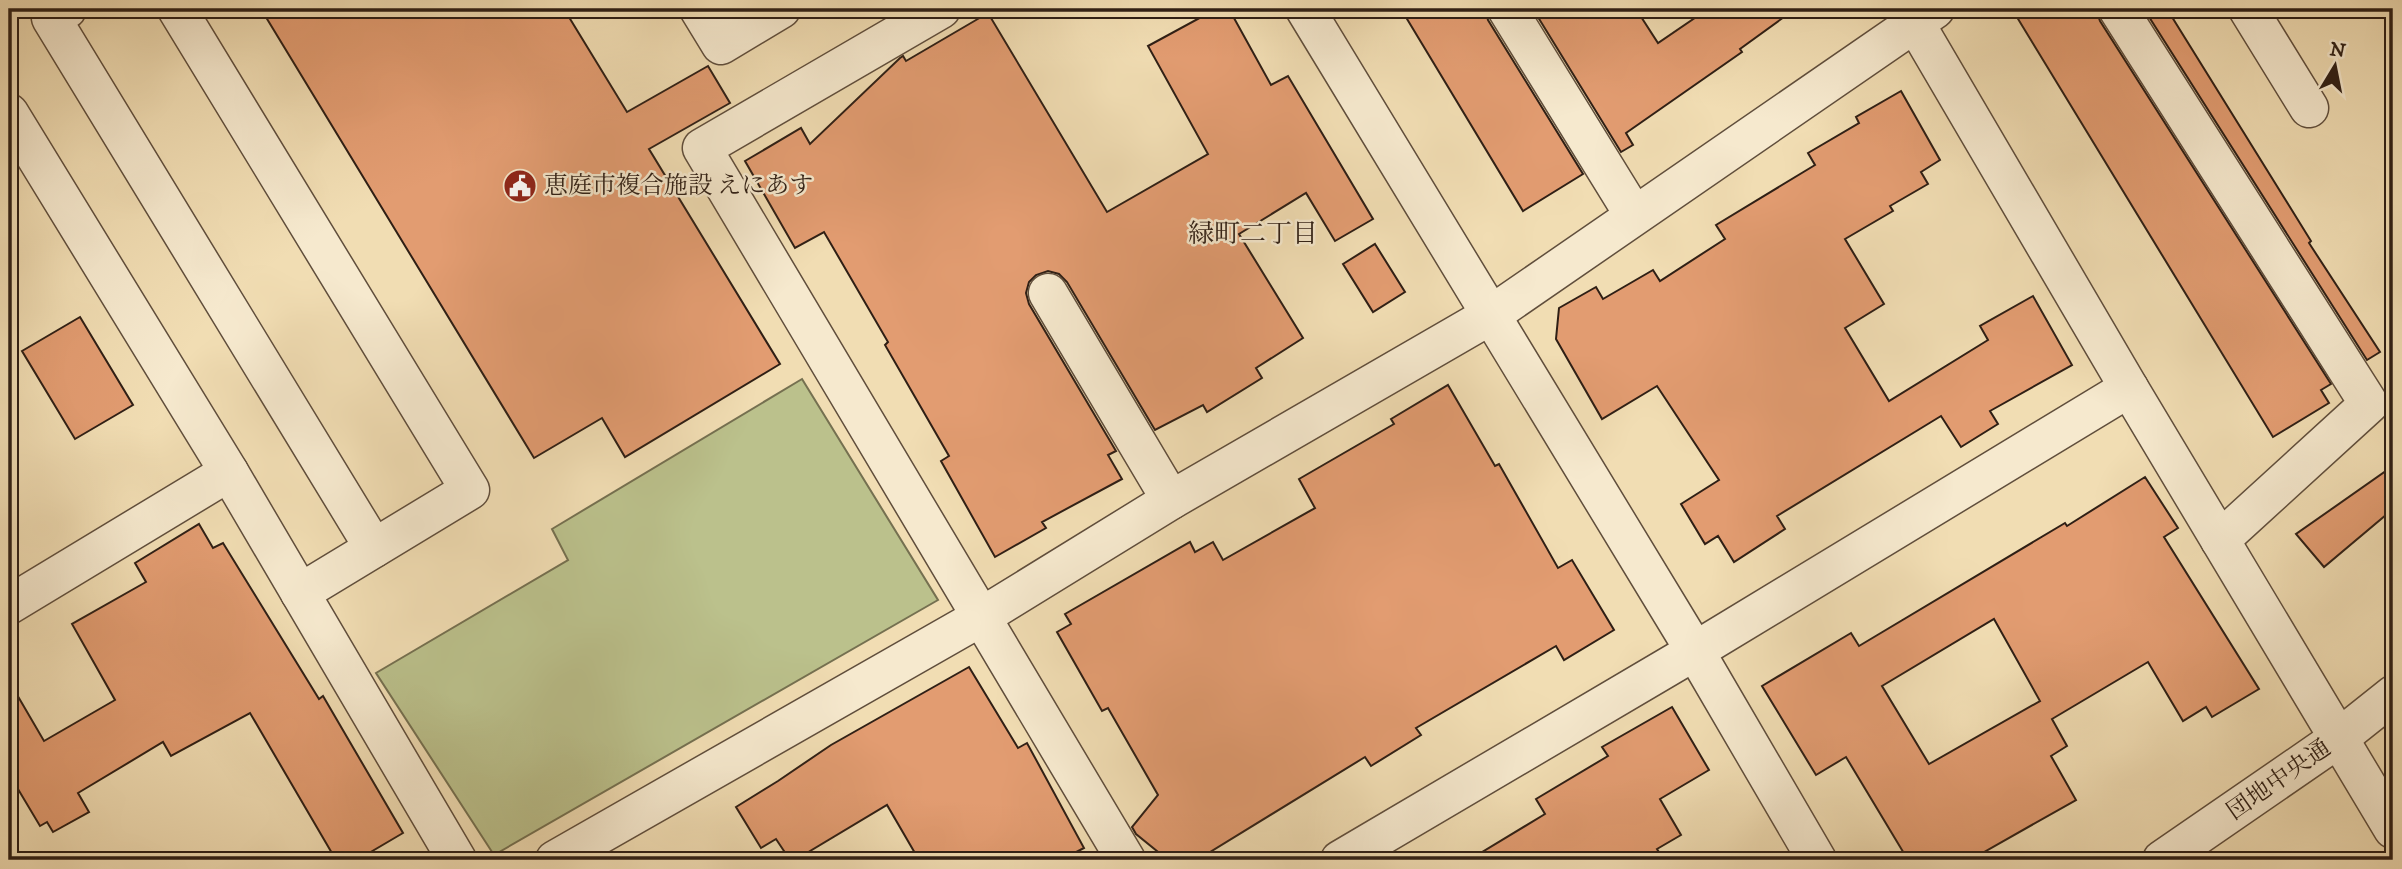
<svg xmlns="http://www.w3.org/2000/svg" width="2402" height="869" font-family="'IM FELL DW Pica','Noto Serif JP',serif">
<rect width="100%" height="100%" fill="#f1ddb3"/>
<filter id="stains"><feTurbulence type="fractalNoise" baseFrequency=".00286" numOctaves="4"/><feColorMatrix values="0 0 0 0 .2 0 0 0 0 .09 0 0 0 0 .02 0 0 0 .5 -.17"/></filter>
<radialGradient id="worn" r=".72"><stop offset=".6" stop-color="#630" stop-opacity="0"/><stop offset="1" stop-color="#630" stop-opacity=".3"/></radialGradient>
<!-- green -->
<polygon fill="#bbc18c" stroke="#757050" stroke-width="2" points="802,379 938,600 494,855 376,673 568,560 552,529"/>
<!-- building -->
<g fill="#e29c71" stroke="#2f1f15" stroke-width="2" fill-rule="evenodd">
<polygon points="261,9 564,9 627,112 708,66 730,103 649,149 780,364 625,457 602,418 534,458"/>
<polygon points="1216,9 1229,9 1271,85 1288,76 1373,219 1335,241 1306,193 1239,234 1303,338 1256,368 1262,378 1207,412 1203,405 1155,430 1067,282 1059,274 1048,271 1036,275 1029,282 1026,293 1029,304 1116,451 1108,455 1122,479 1042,522 1046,528 995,557 941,461 949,456 885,345 888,342 824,232 795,248 745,161 801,128 810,144 900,58 903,56 906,61 988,13 1107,212 1208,154 1148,46"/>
<polygon points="1401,9 1485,9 1488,20 1583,174 1523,211"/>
<polygon points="1533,9 1636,9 1658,43 1708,9 1795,9 1740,49 1742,52 1626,133 1633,145 1621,152"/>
<polygon points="2012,9 2096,9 2100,21 2331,384 2321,390 2329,403 2273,437"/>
<polygon points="2144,9 2167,9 2311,241 2309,243 2380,352 2367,360"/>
<polygon points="1901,91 1940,160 1921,172 1928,184 1890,206 1893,211 1845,239 1884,304 1845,328 1889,401 1988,340 1980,326 2033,296 2072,365 1990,411 1998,424 1961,447 1941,416 1777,516 1785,529 1734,562 1718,536 1705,544 1681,504 1719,480 1657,386 1602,419 1556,339 1559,308 1596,287 1603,299 1653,270 1660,281 1725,239 1716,225 1815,165 1808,153 1859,123 1856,117"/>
<polygon points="1375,244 1405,292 1373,312 1343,264"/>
<polygon points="80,317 133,405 75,439 22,351"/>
<polygon points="1448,385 1495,466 1499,464 1558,568 1572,560 1614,630 1564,660 1556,646 1416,728 1421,735 1371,766 1365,757 1197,860 1168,860 1136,834 1132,827 1158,795 1108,708 1102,711 1057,632 1071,624 1065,614 1190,542 1195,552 1213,542 1223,560 1315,508 1299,479 1394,424 1391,419"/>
<polygon points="2393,466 2393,509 2324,567 2296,534"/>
<path d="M2145,477l33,51 -14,9 95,152 -47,28 -6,-10 -23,14 -35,-59 -96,57 15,27 -16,10 25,44 -106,60h-62l-62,-103 -30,18 -54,-89 89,-53 8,13 206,-123 2,3zM1994,619l46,82 -111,63 -47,-78z"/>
<polygon points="199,524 213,548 223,543 319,699 323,696 403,833 357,860 336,860 250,713 171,756 163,742 78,793 89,812 53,832 47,822 40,826 9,774 9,681 44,741 115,700 72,624 146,582 135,563"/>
<polygon points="969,667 1018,748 1027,743 1084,848 1061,860 919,860 887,805 795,860 790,860 776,839 761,848 736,807 778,781 831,745"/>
<polygon points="1672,707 1709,770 1660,799 1681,835 1657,849 1664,860 1469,860 1545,814 1536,799 1608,756 1602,747"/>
</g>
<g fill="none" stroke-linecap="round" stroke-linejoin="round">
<defs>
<g id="minor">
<polyline points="67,9 51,18 374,548"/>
<polyline points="177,9 470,490 300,593"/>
<polyline points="699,9 721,45 781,9"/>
<polyline points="941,9 702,148 1126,860"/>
<polyline points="1305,9 1695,651 1817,860"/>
<polyline points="1507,9 1634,215"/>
<polyline points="2118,9 2369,404 2220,540"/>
<polyline points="2248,9 2309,108"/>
<polyline points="1915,23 2129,388 2393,829"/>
<polyline points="9,113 229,472 457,860"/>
<polyline points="1048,293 1171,500"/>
<polyline points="9,605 229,472"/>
<polyline points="555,860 981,617 1171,500 1491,315 1935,9"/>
<polyline points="1340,860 1695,651 2129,388"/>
<polyline points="2162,860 2339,738 2393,695"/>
</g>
</defs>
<!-- minor casing -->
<use href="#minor" stroke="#604e3c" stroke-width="41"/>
<!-- minor -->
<use href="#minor" stroke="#f6e9ce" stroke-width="38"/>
</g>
<!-- icons -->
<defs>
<symbol id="civic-disc" viewBox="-11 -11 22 22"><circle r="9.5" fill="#8f2418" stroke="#f6e9ce"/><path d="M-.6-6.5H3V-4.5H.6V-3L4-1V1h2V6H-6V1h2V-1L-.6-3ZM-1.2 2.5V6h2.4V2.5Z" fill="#fff"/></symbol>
</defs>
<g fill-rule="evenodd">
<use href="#civic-disc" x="501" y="167" width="38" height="38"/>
</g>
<g text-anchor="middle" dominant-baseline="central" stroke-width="5" stroke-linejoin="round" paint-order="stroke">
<!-- poi labels -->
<g font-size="24" fill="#2f1f15" stroke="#f6e9ce" text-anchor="start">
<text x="544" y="186">恵庭市複合施設 えにあす</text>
</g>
<!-- street labels -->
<g font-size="24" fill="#2f1f15" stroke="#f6e9ce">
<text transform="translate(2279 780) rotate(-35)">団地中央通</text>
</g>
<!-- neighbourhood labels -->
<g font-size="26" fill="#2f1f15" stroke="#f6e9ce">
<text x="1253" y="234">緑町二丁目</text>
</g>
</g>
<!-- margin -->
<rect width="2402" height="869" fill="none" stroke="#f1ddb3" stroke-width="35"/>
<rect x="10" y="10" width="2381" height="848" fill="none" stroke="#2f1f15" stroke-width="3.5"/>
<rect x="18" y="18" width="2367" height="834" fill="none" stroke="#2f1f15" stroke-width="2"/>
<!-- north arrow -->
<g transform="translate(2335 66) rotate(10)" stroke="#f6e9ce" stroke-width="5" paint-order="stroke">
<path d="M0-5L12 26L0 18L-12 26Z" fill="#2f1f15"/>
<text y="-10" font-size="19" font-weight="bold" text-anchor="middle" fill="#2f1f15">N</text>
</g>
<rect width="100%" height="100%" filter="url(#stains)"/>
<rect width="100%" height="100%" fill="url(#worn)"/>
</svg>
